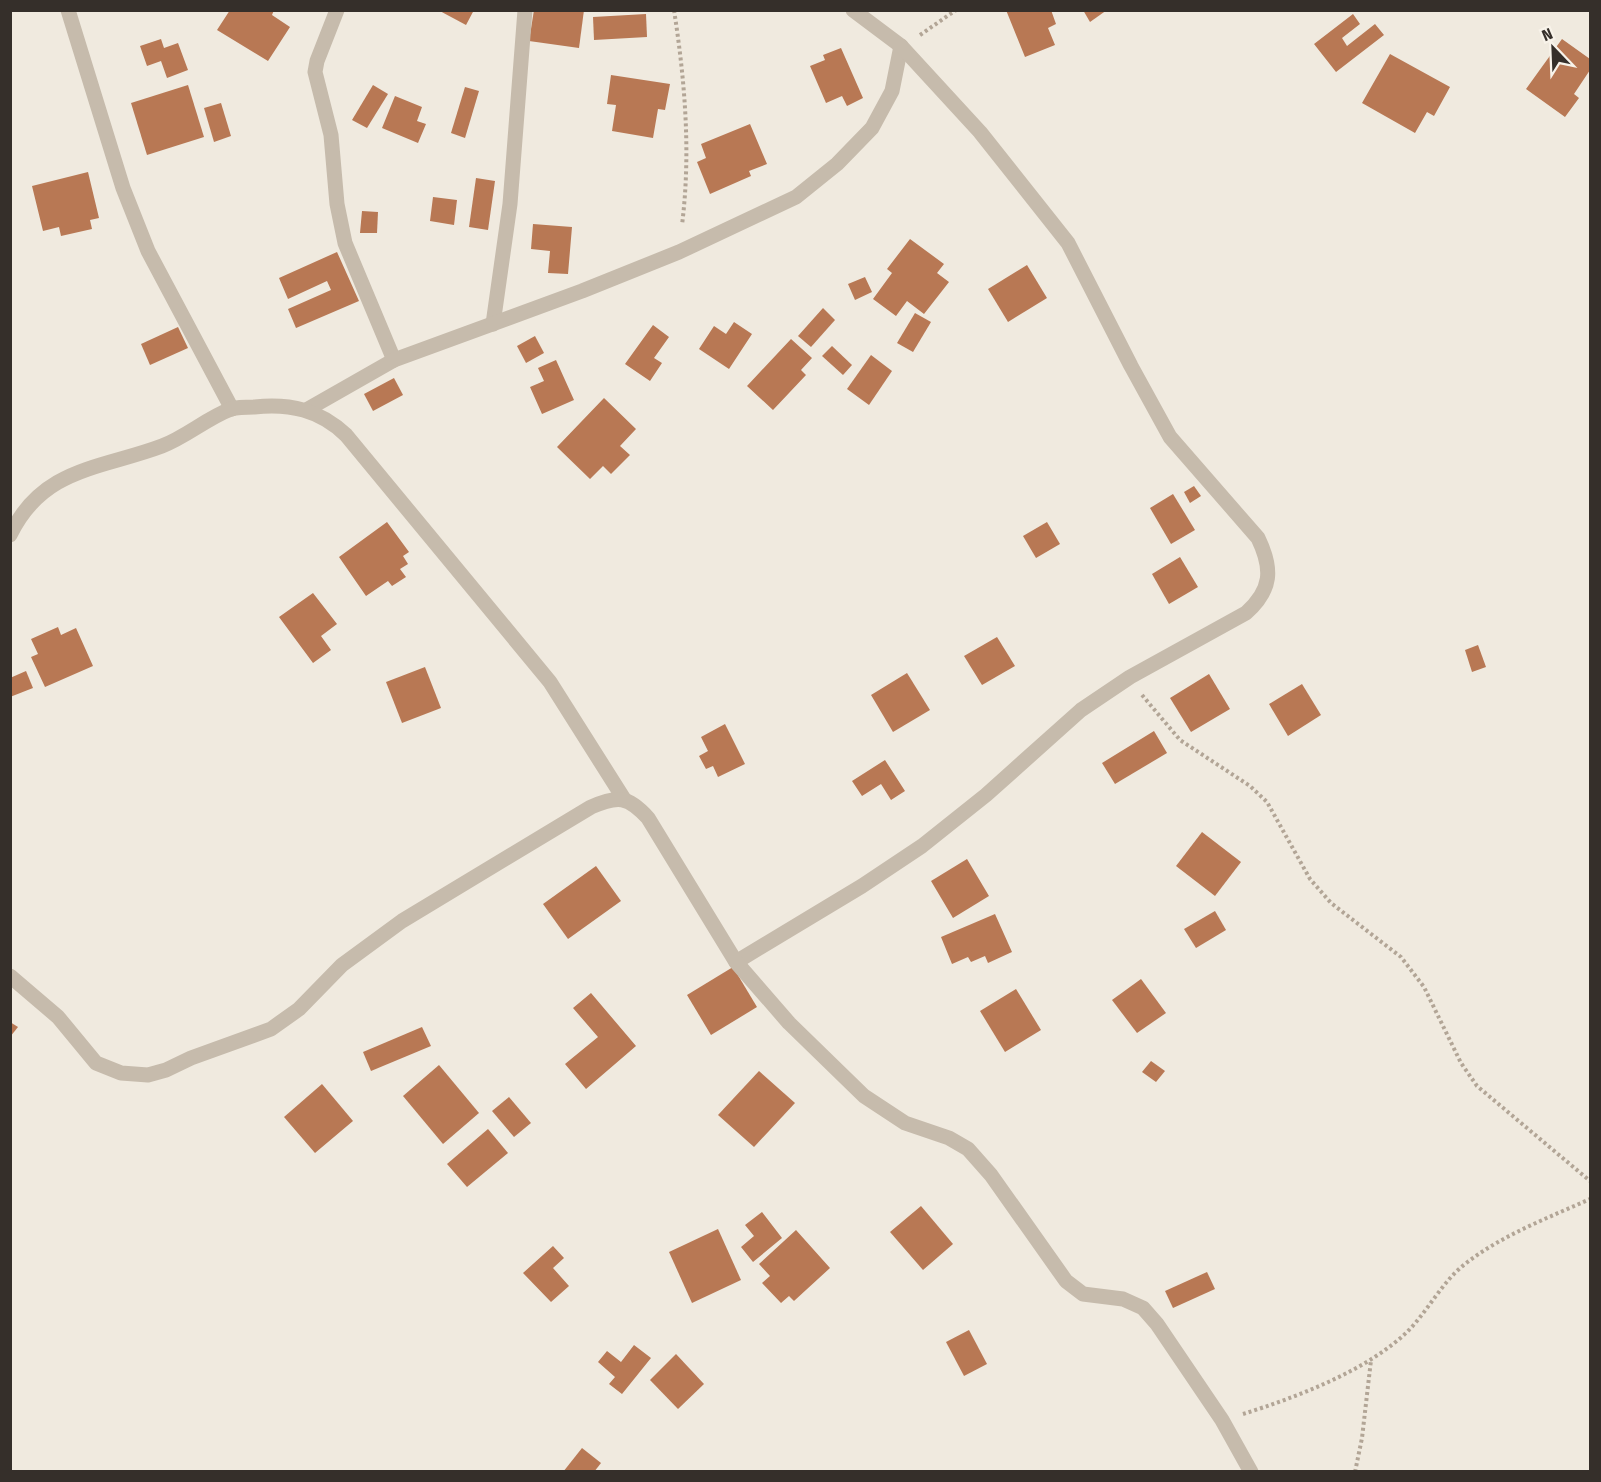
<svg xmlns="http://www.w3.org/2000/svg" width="1601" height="1482" font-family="'Fira Sans Condensed',sans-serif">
<rect width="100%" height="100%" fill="#f0eadf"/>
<!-- building -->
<g fill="#b87854">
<polygon points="230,10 274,10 272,15 290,27 268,61 217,30"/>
<polygon points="438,10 474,10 466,25"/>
<polygon points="534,10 584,10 579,48 529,41"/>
<polygon points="1006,10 1051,10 1056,24 1048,28 1055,45 1025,57"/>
<polygon points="1083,10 1107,10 1090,22"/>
<polygon points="646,14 647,37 594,40 593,17"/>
<polygon points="1353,14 1360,24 1342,38 1347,46 1375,24 1384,35 1336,72 1314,44"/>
<polygon points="161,39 164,48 178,43 188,70 167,78 161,61 147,66 140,46"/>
<polygon points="1562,39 1590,59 1590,70 1574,94 1579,98 1565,117 1526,89"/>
<polygon points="841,48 863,98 847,106 842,96 826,103 810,66 825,60 823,55"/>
<polygon points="1390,54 1450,87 1434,116 1427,112 1415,133 1362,103"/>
<polygon points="611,75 670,84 665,110 658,109 653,138 612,131 616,105 607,104"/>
<polygon points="188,85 204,137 147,155 131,103"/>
<polygon points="373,85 388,94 367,128 352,120"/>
<polygon points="465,87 479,91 465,138 451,133"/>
<polygon points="395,96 422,107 417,121 426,124 418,143 382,128"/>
<polygon points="221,103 231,136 214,142 204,108"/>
<polygon points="750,124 767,164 749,171 751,176 710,194 697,162 706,158 701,144"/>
<polygon points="88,172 99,218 90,220 92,229 61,236 59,227 43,231 32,186"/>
<polygon points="476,178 495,181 488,230 469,227"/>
<polygon points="433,197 457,200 454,225 430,221"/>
<polygon points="362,211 378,212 377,233 360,233"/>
<polygon points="533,224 572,227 568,274 548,273 550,251 531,249"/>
<polygon points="910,239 944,264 937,273 949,282 924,314 907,301 896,316 873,299 892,273 887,269"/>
<polygon points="337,252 359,301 296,328 288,309 331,290 327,281 288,299 279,278"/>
<polygon points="1027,265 1047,298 1008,322 988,289"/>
<polygon points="865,277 872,292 855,300 848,284"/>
<polygon points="823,308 835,320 811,347 798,336"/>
<polygon points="915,313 931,322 913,352 897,343"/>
<polygon points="734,322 752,334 729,369 699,349 714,326 726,334"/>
<polygon points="653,325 669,337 654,358 662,363 650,381 625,364"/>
<polygon points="178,327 188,348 150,365 141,344"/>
<polygon points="535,336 544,353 526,363 517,346"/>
<polygon points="791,339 812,358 801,370 806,375 773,410 747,386"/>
<polygon points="832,346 852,365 843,375 822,356"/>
<polygon points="871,355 892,371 869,405 847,389"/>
<polygon points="556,360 574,400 542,414 530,387 544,381 538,368"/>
<polygon points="394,378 403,395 373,411 364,394"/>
<polygon points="604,398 636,429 620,446 630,455 611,474 603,466 590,479 557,447"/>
<polygon points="1194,486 1201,496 1190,503 1184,492"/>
<polygon points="1173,494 1195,530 1171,544 1150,508"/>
<polygon points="387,522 409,552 403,556 408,564 400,569 406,577 392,586 388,581 366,596 339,557"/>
<polygon points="1047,522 1060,544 1036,558 1023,536"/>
<polygon points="1180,557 1198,587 1169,604 1152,574"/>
<polygon points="313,593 337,624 321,636 331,650 313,663 279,617"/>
<polygon points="58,627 61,635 76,628 93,666 45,687 31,657 38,654 31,639"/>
<polygon points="997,637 1015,666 982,685 964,656"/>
<polygon points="1478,645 1486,667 1472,672 1465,650"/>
<polygon points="425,667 441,708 402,723 386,682"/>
<polygon points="26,671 33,688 10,697 10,678"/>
<polygon points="907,673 930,710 893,732 871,695"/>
<polygon points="1209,674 1230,709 1191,732 1170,698"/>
<polygon points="1302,684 1321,715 1288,736 1269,704"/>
<polygon points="725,724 745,764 718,777 713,766 706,769 699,756 708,751 701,737"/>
<polygon points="1154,731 1167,753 1115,784 1102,763"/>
<polygon points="885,760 905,791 891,800 881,784 862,796 852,781"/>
<polygon points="1202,832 1241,862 1215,896 1176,866"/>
<polygon points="967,859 989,896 953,918 931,881"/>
<polygon points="596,866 621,901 568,939 543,904"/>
<polygon points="1215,911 1226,930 1196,948 1184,929"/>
<polygon points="995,914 1012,952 988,963 985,956 971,962 968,957 952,964 941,937"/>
<polygon points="733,967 757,1007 711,1035 687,995"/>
<polygon points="1141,979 1166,1013 1137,1033 1112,1000"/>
<polygon points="1016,989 1041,1030 1005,1052 980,1011"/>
<polygon points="591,993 636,1046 586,1089 565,1064 598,1037 573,1008"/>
<polygon points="10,1022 18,1027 10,1037"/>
<polygon points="422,1027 431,1046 371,1071 363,1052"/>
<polygon points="1151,1061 1165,1071 1156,1082 1142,1072"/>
<polygon points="439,1065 479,1113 443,1144 403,1096"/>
<polygon points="759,1071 795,1103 754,1147 718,1115"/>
<polygon points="322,1084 353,1121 315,1153 284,1117"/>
<polygon points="509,1097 531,1123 514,1137 492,1111"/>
<polygon points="488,1129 508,1153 467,1187 447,1164"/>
<polygon points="921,1206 953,1244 923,1270 890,1232"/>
<polygon points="762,1212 782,1238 753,1262 741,1247 754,1236 745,1225"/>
<polygon points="718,1229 741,1280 692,1303 669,1252"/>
<polygon points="796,1230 830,1268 794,1301 789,1296 781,1303 762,1283 770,1276 759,1264"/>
<polygon points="553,1246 564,1258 553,1268 569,1286 551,1302 523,1273"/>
<polygon points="1207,1272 1215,1289 1173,1308 1165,1291"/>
<polygon points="969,1330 987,1364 964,1376 946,1342"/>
<polygon points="634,1345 651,1358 622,1394 609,1384 615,1377 598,1362 607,1351 621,1362"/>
<polygon points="676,1354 704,1384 678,1409 650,1380"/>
<polygon points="582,1448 601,1463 594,1472 563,1472"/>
</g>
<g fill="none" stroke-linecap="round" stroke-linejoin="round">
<!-- path -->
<g stroke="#b2a596" stroke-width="4" stroke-dasharray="3 3" stroke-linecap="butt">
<path d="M674,10c11,71 17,143 8,215"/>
<polyline points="920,35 956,10"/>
<polyline points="1142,695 1180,740 1250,786 1267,802 1310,879 1331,903 1401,957 1424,987 1461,1063 1477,1086 1590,1181"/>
<path d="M1243,1414c54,-17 126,-44 166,-84 20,-21 34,-49 56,-66 37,-29 83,-46 125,-65"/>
<polyline points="1355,1472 1362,1438 1371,1360"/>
</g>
<!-- street -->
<g stroke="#c6bbac" stroke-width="15">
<polyline points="68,10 123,188 148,251 232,409"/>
<polyline points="337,10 317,61 315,72 331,135 337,204 345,243 394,360"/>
<polyline points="493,324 510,204 525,10"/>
<polyline points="308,409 394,360 582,291 679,252 796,197 837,164 872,128 892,91 901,46"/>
<path d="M10,535c33,-68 91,-66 152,-89 24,-9 45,-28 69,-37 7,-2 16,-2 23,-2 36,-4 66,3 92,28l204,247 74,117"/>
<path d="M736,962l126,-76 60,-40 64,-51 95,-85 49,-33 116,-64c26,-23 27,-44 12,-75l-88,-101 -39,-71 -63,-123 -88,-111 -79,-86 -48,-36"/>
<path d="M10,976l48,41 38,46 25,10 27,2 18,-5 25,-12 80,-29 28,-20 43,-44 60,-44 189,-114c27,-12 37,-11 57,11l88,144 53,61 75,73 41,27 44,15 19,11 23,26 75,106 17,13 40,5 20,9 14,16 65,96 29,52"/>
</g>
</g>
<!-- border -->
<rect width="1601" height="1482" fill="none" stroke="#352f2a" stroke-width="24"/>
<!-- north arrow -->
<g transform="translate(1553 48) rotate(337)" stroke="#f8f3ea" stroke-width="4.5" paint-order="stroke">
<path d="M0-4.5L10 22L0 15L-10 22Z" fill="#352f2a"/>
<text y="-9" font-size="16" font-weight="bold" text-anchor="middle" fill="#352f2a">N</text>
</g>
</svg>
